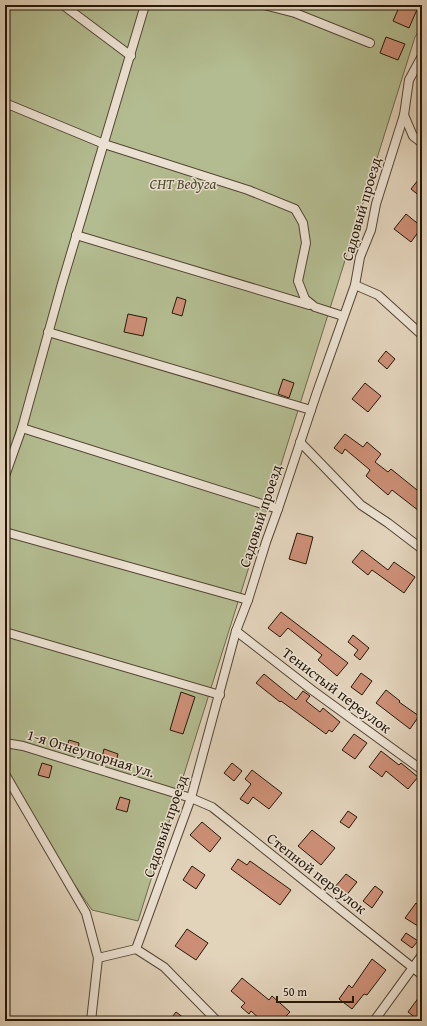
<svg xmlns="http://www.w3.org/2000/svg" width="427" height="1026" font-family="'Gentium Book Plus',serif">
<rect width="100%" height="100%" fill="#e2d3bb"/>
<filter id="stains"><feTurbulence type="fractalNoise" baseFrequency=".005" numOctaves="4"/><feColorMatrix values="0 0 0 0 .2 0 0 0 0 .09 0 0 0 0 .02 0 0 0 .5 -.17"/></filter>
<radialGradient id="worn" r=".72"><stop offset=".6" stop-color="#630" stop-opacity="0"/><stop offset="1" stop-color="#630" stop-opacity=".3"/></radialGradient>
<!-- green -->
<polygon fill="#b3bc90" stroke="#6c6a4c" points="5,5 422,5 422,26 415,37 138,921 92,910 5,784"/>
<!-- building -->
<g fill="#cc8f76" stroke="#251707">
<polygon points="400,5 419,5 409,28 393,21"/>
<polygon points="386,37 405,44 398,60 380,53"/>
<polygon points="422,175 422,198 411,189"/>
<polygon points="406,214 422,227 411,242 394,229"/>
<polygon points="177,297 186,300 182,316 172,313"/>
<polygon points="128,314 147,318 143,336 124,332"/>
<polygon points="386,351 395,359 387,369 378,361"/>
<polygon points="283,379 294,383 289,398 278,394"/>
<polygon points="365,383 381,396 368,412 352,399"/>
<polygon points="345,434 363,447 367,442 381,454 375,462 388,472 391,469 422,494 422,507 419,511 392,490 388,495 366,476 370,470 345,449 342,454 334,448"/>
<polygon points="297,533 313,537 306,564 289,559"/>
<polygon points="362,550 388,570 394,562 415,577 404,593 372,570 368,575 352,562"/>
<polygon points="281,612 348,663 337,676 318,660 322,655 288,628 280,637 268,628"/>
<polygon points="353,635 369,648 360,660 354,655 358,650 348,642"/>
<polygon points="361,673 372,681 362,695 351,687"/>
<polygon points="264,674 296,700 303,691 310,696 306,701 320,712 323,708 340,722 332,732 329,730 326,734 281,701 280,702 256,683"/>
<polygon points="386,690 400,701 399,702 419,716 410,729 376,703"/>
<polygon points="181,692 195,697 183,734 170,730"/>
<polygon points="354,734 367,743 355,759 342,750"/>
<polygon points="69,740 79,743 77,755 66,752"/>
<polygon points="104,749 118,754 115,766 101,762"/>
<polygon points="381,751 399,765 401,763 418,777 408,789 386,771 382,777 369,767"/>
<polygon points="42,763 52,766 49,778 38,775"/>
<polygon points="232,763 242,771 234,781 224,773"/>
<polygon points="252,770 282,793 269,809 253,797 248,804 240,799 251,784 245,779"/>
<polygon points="120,797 130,800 127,812 116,809"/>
<polygon points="348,811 357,817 349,828 340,822"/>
<polygon points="202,822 221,838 210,852 190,835"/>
<polygon points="312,830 335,848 321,865 298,846"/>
<polygon points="238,859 247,865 250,861 291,890 280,905 231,869"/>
<polygon points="192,866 205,875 196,889 183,880"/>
<polygon points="346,874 357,882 345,897 334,888"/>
<polygon points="375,886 383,892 372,908 363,901"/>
<polygon points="416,903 422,908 422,920 418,926 405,918"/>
<polygon points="187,929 208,943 196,960 175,946"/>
<polygon points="406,933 418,941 412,948 401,940"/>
<polygon points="372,959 386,970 367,995 364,994 352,1009 339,999 349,985 352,988"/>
<polygon points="242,978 269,1000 272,996 290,1012 281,1021 262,1021 251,1011 249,1014 241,1007 245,1003 231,991"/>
<polygon points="422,993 422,1021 420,1021 408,1012"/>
<polygon points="176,1012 188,1021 169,1021"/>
</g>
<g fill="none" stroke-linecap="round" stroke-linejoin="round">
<defs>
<g id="minor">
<polyline points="63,5 131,56"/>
<polyline points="264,5 295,13 370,43"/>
<polyline points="5,103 104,144 248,190 295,209 303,223 306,243 298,281 305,299 315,307 343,316"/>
<polyline points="404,115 413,136 422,143"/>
<polyline points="76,235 309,305"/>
<polyline points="355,285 378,295 422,335"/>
<polyline points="48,332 311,410"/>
<polyline points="22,428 278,509"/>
<polyline points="300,442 361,505 388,523 422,549"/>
<polyline points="5,476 22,428 61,287 145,5"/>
<polyline points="5,532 248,600"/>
<polyline points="236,631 312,690 422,770"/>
<polyline points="5,632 220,695"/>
<polyline points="5,743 23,746 191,798 212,807 422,975"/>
<polyline points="5,774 86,913 98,958 91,1021"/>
<polyline points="136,949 164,967 217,1021"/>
<polyline points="98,958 136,949 191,798 236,631 248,600 266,542 278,509 317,392 355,285 360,257 371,230 376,204 404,115 409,80 422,56"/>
<polyline points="374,1021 422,955"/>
</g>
</defs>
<!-- minor casing -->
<use href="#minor" stroke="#544634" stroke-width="10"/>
<!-- minor -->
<use href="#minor" stroke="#ece2d3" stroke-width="8"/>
</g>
<g text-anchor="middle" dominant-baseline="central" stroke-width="3" stroke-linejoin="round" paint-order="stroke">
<!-- park labels -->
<g font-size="15" font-style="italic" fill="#504930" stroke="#ece2d3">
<text x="183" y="183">СНТ Ведуга</text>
</g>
<!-- street labels -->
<g font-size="15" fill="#251707" stroke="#ece2d3">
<text transform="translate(361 209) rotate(-74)">Садовый проезд</text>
<text transform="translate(260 516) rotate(-72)">Садовый проезд</text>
<text transform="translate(337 690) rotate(37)">Тенистый переулок</text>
<text transform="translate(91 753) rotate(17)">1-я Огнеупорная ул.</text>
<text transform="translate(165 826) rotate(-71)">Садовый проезд</text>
<text transform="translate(317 873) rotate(38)">Степной переулок</text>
</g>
</g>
<!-- margin -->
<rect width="427" height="1026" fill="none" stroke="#e2d3bb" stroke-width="20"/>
<rect x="6" y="6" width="415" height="1014" fill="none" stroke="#251707" stroke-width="2"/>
<rect x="10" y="10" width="407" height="1006" fill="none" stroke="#251707"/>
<!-- scale -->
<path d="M277 996v6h76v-6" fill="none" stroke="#251707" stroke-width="2"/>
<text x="283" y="996" font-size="12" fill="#251707" stroke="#ece2d3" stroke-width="3" paint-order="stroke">50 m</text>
<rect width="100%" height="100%" filter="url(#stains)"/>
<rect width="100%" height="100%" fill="url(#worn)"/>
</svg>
